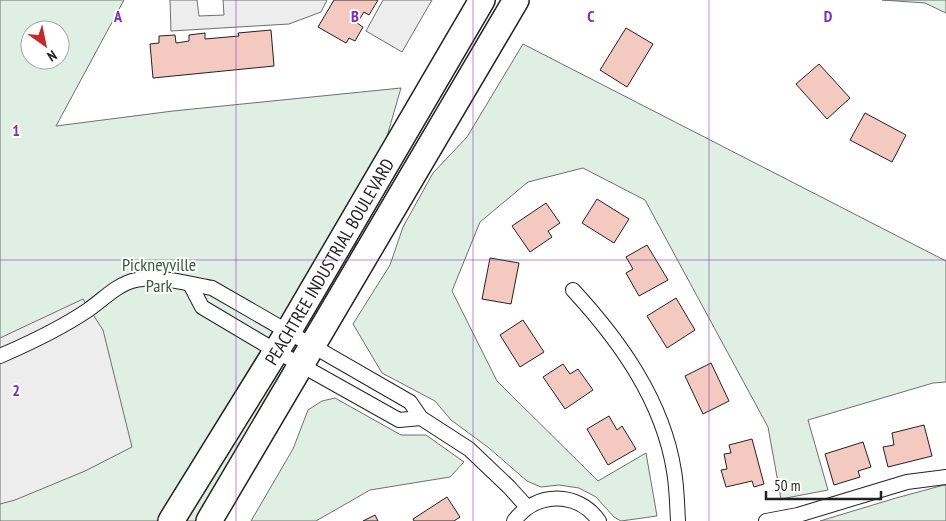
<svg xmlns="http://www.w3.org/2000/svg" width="946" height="521" font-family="'PT Sans Narrow',sans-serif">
<rect width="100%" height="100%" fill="#fff"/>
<!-- green -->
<g fill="#e0efe3" stroke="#6f6f6f" fill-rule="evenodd">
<path d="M0,0h124l-68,126 117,-15 228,-23 -51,176 -153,257h-197zM30,30h30v30h-30z"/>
<polygon points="882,0 946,0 946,13 925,3"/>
<polygon points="523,44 946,261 946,382 933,383 808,420 828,490 781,499 768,427 645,200 583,168 528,182 480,222 452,291 497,381 598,481 646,453 657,516 621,521 614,517 596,497 579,488 559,485 541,487 527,481 489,448 451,420 435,401 382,373 353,324 390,265 403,227 433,173 467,137"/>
<polygon points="335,398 401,435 426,435 464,462 450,477 370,490 316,521 251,521 293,449 308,410 322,401"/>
<polygon points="944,485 946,486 946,521 820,521 896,498"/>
</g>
<!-- parking -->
<g fill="#ededed" stroke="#6f6f6f">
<polygon points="170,0 197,0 199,16 224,15 223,0 327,0 321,12 289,24 171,31"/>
<polygon points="383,0 432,0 402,52 366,31"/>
<polygon points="83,299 103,330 132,447 85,471 15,500 0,504 0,338"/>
</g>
<!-- building -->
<g fill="#f3c9c0" stroke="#222">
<polygon points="334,0 378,0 369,15 364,12 357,23 363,27 355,41 349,38 346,43 318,27"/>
<polygon points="626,28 653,44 627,87 600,70"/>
<polygon points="271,30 274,66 153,78 150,44 159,43 159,36 175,35 176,43 189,41 189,35 205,33 205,39 239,36 238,33"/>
<polygon points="819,64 850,98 827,119 796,84"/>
<polygon points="865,113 906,135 892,162 850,140"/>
<polygon points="597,199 629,219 614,243 582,223"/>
<polygon points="546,203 560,223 548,231 552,237 530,252 512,226"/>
<polygon points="647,245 668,280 639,296 626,273 633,269 626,257"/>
<polygon points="490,258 519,263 511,304 482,299"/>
<polygon points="676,298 695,330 667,348 647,316"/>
<polygon points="523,320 544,352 520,367 500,335"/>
<polygon points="711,363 729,401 703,414 685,376"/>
<polygon points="563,364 570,374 578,369 593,390 565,409 543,377"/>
<polygon points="609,416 617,430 622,426 636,449 608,465 587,429"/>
<polygon points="924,425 932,456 888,467 883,447 894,445 892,433"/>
<polygon points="752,439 764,484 754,487 752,481 726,487 721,470 727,469 724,454 731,453 729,445"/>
<polygon points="863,442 871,467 858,471 860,477 834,485 825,454"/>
<polygon points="447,497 460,517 454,521 414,521 413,519"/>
<polygon points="375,515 378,521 363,521"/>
</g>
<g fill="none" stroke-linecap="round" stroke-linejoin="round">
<defs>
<g id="street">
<polyline points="190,284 202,307 276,351 399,420 421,418"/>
<path d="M573,290c47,51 90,111 101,181 3,17 3,34 4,50"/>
<path d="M0,356c30,-13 60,-27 88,-46 16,-11 29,-26 48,-30 26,-5 51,4 76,8l198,114 11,16 48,31 40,38 18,20"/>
<path d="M514,521c22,-30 64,-30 85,0"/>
<polyline points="766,521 798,515 907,482 946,477"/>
</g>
<g id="highway">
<path id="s1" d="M171,521l117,-189 194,-332"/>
<polyline points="209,521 516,0"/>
</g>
</defs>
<!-- street casing -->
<use href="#street" stroke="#222" stroke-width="16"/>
<!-- highway casing -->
<use href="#highway" stroke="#222" stroke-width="28"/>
<!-- street -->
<use href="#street" stroke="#fff" stroke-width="14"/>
<!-- highway -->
<use href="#highway" stroke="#fff" stroke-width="25"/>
</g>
<!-- grid -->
<path fill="none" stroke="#7b2cbf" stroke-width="1" stroke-opacity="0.55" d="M236,0v521M473,0v521M709,0v521M0,260h946"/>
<g text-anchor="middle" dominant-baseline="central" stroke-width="4" stroke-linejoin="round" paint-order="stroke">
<!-- street labels -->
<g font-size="18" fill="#222" stroke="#fff">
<text stroke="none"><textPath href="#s1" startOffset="304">PEACHTREE INDUSTRIAL BOULEVARD</textPath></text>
</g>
<!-- park labels -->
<g font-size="18" fill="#2f5e38" stroke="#fff">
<text x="159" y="264">Pickneyville<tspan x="159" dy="21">Park</tspan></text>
</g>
</g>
<g font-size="16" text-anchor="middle" font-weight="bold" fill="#7b2cbf" stroke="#fff" stroke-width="4" stroke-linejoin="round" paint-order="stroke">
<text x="118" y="22">A</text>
<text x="355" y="22">B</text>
<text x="591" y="22">C</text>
<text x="828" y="22">D</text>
<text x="16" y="136">1</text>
<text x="16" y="396">2</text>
</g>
<!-- north arrow -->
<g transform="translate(45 45) rotate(147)"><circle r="24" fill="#ffffff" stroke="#a7a7a7"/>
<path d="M0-4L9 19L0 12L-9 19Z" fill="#c62828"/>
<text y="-8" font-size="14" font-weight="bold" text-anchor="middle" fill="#222222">N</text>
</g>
<!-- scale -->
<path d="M766 491v8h115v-8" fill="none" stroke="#222222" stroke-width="2.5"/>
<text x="774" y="491" font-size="15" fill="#222222" stroke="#ffffff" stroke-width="4" paint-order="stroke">50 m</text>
</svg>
